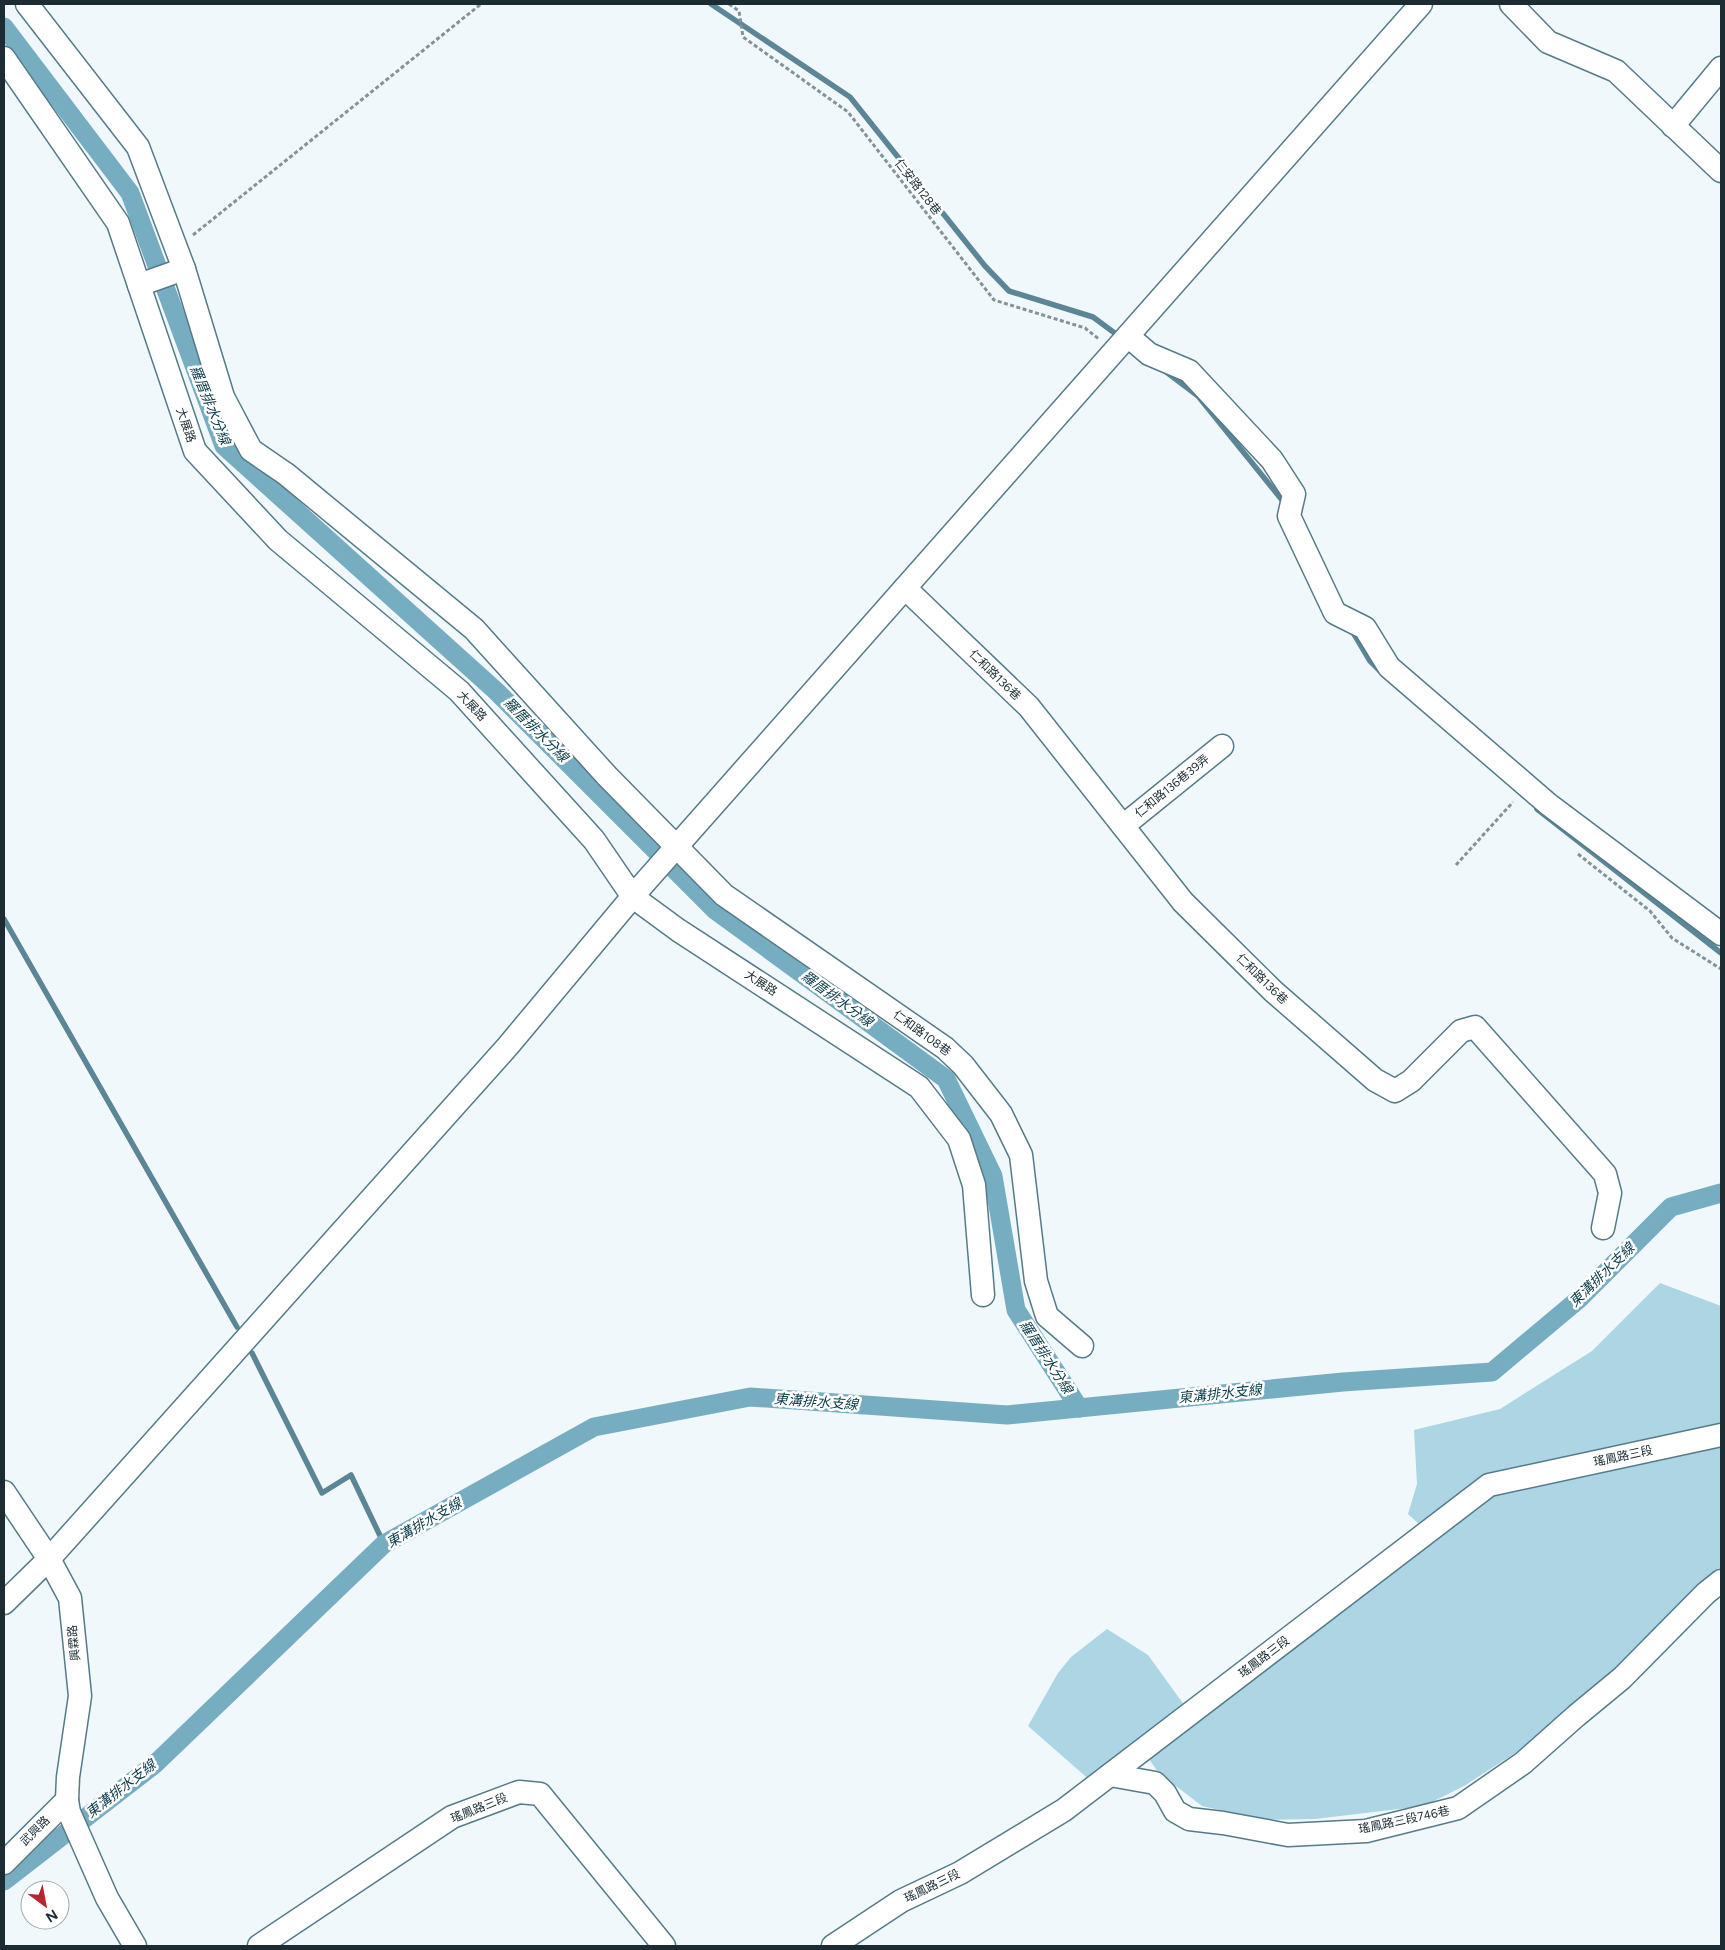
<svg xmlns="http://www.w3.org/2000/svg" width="1725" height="1950" font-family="Figtree,'Noto Sans TC',sans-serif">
<rect width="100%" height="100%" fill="#f0f8fb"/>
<!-- green -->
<g fill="#add5e4">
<polygon points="1660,1283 1721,1306 1721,1427 1602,1450 1420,1525 1408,1514 1417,1484 1414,1430 1500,1409 1592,1351"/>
<polygon points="1721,1440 1721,1571 1625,1660 1576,1700 1532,1742 1464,1786 1424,1806 1315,1819 1262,1820 1202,1806 1159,1773 1148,1758 1478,1502 1509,1486"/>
<polygon points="1107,1629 1148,1655 1187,1709 1092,1782 1028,1726 1058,1673 1071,1657"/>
</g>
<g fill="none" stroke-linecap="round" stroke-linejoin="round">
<!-- stream -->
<g stroke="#5c8695" stroke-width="5.5">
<polyline points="711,4 850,97 985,266 1009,291 1093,317 1120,337"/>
<polyline points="1165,371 1198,396 1286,505"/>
<polyline points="1351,629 1370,661 1380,671"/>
<polyline points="1537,809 1721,953"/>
<polyline points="4,919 237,1327"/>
<polyline points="252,1353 322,1493 351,1475 384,1544"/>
</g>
<!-- canal -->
<g stroke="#77adc0" stroke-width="19">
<polyline points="4,27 130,193 224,446 496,691 715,910 946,1079 993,1176 1016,1310 1079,1408"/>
<polyline points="4,1881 155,1764 384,1544 594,1427 750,1397 1007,1415 1343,1382 1492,1372 1579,1299 1671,1207 1721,1193"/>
</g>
<defs>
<g id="minor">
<polyline points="27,4 138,147 184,269 223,397 251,450 286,474 474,629 607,776 724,895 945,1048 963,1065 1001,1114 1021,1155 1036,1281 1047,1316 1082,1346"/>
<polyline points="1511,4 1548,42 1616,71 1721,171"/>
<polyline points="4,58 118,223 195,451 278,540 459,691 594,840 633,897 678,930 919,1087 959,1139 974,1185 983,1295"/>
<polyline points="1673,126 1721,68"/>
<polyline points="139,285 184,269"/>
<polyline points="1128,336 1149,354 1189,371 1272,460 1294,494 1289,516 1335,613 1365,628 1389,667 1548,804 1721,934"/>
<polyline points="905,588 1029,707 1183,902 1273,991 1375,1080 1395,1091 1411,1081 1461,1031 1475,1027 1605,1174 1610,1193 1603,1228"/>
<polyline points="1123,826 1222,746"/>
<polyline points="4,1492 49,1559 70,1598 80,1696 68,1777 67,1800 69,1812 107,1898 135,1946"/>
<polyline points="4,1603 49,1559 508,1046 639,889 1421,4"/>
<polyline points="1110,1775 1155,1783 1165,1793 1175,1811 1189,1819 1223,1823 1288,1835 1366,1831 1458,1808 1523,1763 1576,1716 1622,1678 1706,1593 1721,1581"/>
<polyline points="4,1863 67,1800"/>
<polyline points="259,1946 452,1817 519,1792 540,1794 664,1946"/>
<polyline points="833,1946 901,1901 960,1873 1064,1810 1489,1485 1721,1435"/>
</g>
</defs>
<!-- minor casing -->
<use href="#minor" stroke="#567b88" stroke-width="25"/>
<!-- path -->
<g stroke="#869296" stroke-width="3" stroke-dasharray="4 2.5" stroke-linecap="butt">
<polyline points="729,4 739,11 743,37 848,112 994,300 1085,328 1100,340"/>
<polyline points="193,235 481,4"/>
<polyline points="1578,854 1650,911 1672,938 1721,969"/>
<polyline points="1456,865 1513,802"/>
</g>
<!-- minor -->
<use href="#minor" stroke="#fff" stroke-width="22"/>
</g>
<g text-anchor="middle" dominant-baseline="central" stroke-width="5" stroke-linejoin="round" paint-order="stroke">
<!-- street labels -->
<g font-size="12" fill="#1c2c32" stroke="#fff">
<text transform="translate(918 187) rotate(52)">仁安路128巷</text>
<text transform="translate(186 425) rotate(71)">大展路</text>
<text transform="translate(995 675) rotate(44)">仁和路136巷</text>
<text transform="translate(472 706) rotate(47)">大展路</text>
<text transform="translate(1172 786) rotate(-39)">仁和路136巷39弄</text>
<text transform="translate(1262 979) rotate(44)">仁和路136巷</text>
<text transform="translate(761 983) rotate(33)">大展路</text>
<text transform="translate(922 1033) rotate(36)">仁和路108巷</text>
<text transform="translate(1623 1456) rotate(-12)">瑤鳳路三段</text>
<text transform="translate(74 1643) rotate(-96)">興霖路</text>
<text transform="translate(1264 1657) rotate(-37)">瑤鳳路三段</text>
<text transform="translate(479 1808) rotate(-22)">瑤鳳路三段</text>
<text transform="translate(1404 1820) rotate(-12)">瑤鳳路三段746巷</text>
<text transform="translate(35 1831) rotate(-45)">武興路</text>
<text transform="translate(932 1886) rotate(-26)">瑤鳳路三段</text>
</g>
<!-- water labels -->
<g font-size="14" font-style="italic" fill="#0b3d4b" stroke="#fff">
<text transform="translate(210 405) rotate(68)">羅厝排水分線</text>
<text transform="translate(536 730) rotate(45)">羅厝排水分線</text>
<text transform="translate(837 999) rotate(36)">羅厝排水分線</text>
<text transform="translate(1602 1275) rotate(-44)">東溝排水支線</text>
<text transform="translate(1046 1357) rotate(57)">羅厝排水分線</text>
<text transform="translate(1220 1394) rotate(-6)">東溝排水支線</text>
<text transform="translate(816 1402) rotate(4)">東溝排水支線</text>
<text transform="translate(424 1523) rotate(-30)">東溝排水支線</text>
<text transform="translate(121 1789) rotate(-38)">東溝排水支線</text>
</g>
</g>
<!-- border -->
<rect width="1725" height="1950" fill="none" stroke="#1c2c32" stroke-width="10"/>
<!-- north arrow -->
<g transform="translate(45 1905) rotate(148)"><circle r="24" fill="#ffffff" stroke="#a4abad"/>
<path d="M0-4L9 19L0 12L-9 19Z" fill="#b72630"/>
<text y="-8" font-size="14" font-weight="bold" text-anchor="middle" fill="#1c2c32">N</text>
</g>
</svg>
